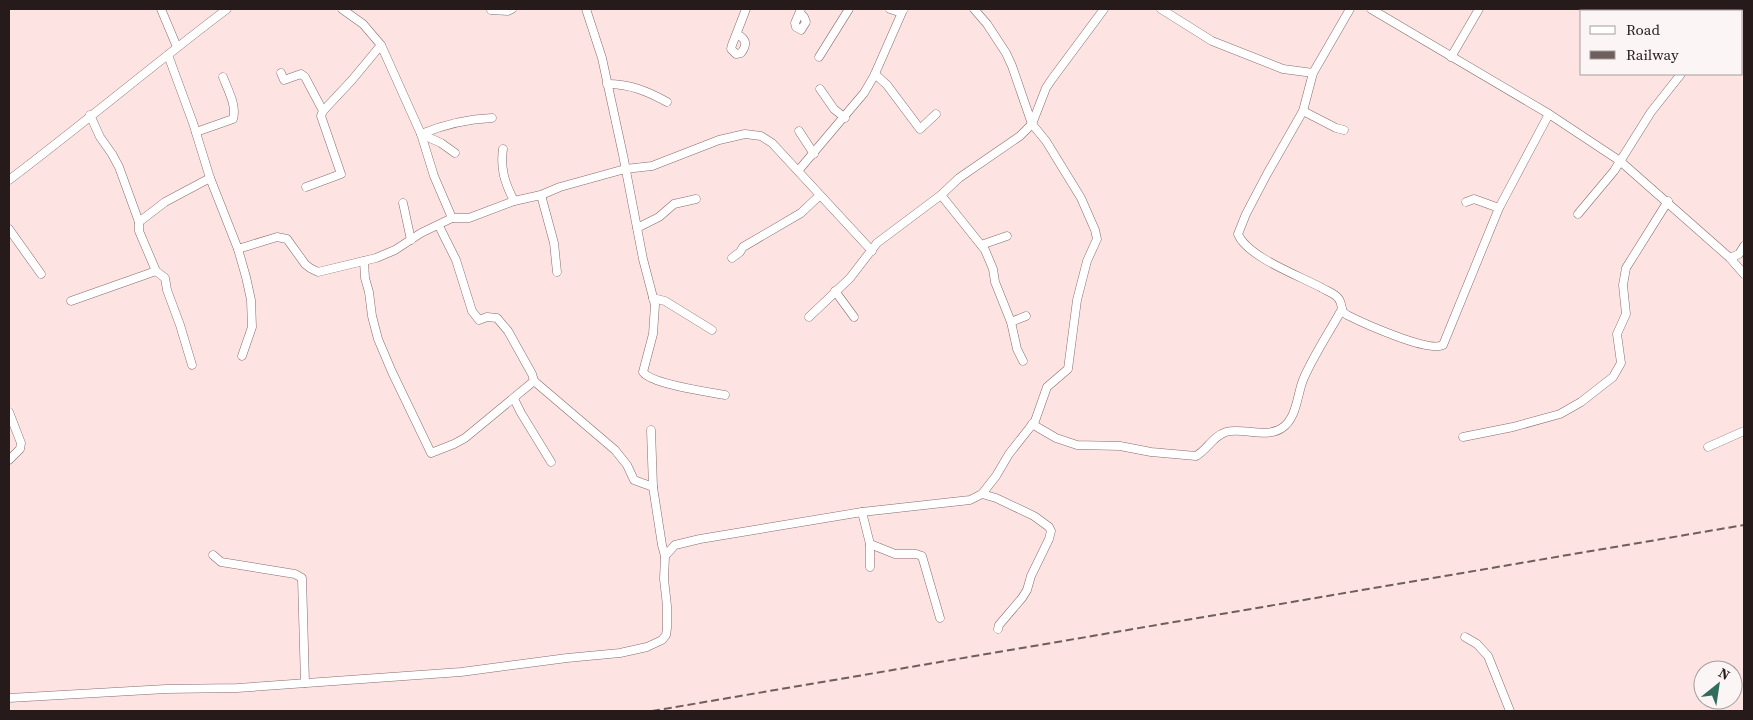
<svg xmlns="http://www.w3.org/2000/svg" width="1753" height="720" font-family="'Source Serif 4',serif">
<rect width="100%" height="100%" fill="#fde3e2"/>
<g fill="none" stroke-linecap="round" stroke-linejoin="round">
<defs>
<g id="minor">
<polyline points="161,9 177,47"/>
<polyline points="342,9 363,24 381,45 421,134 434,176 452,218"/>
<path d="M586,9l16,49 21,97 20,104 12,46 -2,29 -10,38c8,12 65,20 82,23"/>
<polyline points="890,9 896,11 904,9"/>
<polyline points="1161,9 1212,41 1283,69 1313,73"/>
<path d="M1350,9l-37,64 -10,38 -36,63 -21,40 -8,20c9,23 62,42 84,54 5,3 12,5 16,10 4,4 3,10 5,14l4,3c16,8 82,38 96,30l56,-137 50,-94"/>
<polyline points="1371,9 1549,114 1620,161 1730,258 1744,274"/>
<polyline points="491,10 508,11 512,9"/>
<polyline points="1735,11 1738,9"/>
<polyline points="800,13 804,17 806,22 801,30 796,27 795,23 801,9"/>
<path d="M737,34c9,5 11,10 4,19l-5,1 -5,-5 1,-4 14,-36"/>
<polyline points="168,55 193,123 210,178 238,249 246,277 251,300 252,327 242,356"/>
<polyline points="819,57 849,9"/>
<polyline points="1451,57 1479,9"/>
<polyline points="281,73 284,80 301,74 305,77 323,111"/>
<polyline points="875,74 887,85 920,129 936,114"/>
<path d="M607,84c23,0 40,7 60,18"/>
<polyline points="820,89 834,109 845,118"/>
<polyline points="1303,111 1336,128 1344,130"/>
<polyline points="799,131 814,154"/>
<path d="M196,132l37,-13c4,-13 -5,-29 -10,-42"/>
<path d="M421,134c22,-9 47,-15 71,-16"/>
<polyline points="421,134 441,143 455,153"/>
<path d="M503,149c-3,20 2,34 11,52"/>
<polyline points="798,171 864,93 874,76 903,10"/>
<path d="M9,180c74,-56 144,-115 218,-171"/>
<polyline points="306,187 341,174 321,116 323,111 352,80 381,45"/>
<polyline points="541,195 554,243 557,272"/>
<polyline points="941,195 985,250 993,269 995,282 1011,322 1017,349 1023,361"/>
<polyline points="1466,202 1474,199 1499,208"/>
<polyline points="403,203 411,240"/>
<polyline points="1578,214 1614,171 1651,112 1681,74"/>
<polyline points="139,222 165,202 210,178"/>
<polyline points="637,228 659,217 674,204 696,199"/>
<polyline points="9,229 41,274"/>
<polyline points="981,245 1007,236"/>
<polyline points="238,249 277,237 287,239 305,264 310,268 318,272 376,258 395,250 421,233 452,218 469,218 514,201 541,195 560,187 625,169 652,166 719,140 745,134 761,136 772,143 872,251"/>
<polyline points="732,258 740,252 743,247 801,213 820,195"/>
<polyline points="1730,258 1739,254 1744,246"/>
<polyline points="364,261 365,278 369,292 372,316 378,339 392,372 431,453 454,444 465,438 534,381 532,374 508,331 497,318 487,317 479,320 472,311 456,260 439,226"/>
<polyline points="156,271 165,278 167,290 180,325 192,365"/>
<polyline points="835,291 854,317"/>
<polyline points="653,298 665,301 712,330"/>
<polyline points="71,301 156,271 139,231 139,222 119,167 112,154 100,137 90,115"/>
<polyline points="809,317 850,278 877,243 941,195 959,178 1020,136 1032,124 1046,88 1052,79 1104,9"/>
<polyline points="1011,322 1026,316"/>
<polyline points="514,399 521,413 551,462"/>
<polyline points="9,412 21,443 20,449 9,460"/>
<path d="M1032,424l24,14 21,7 43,1 31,6 45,4c11,-6 17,-20 30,-24 17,-5 40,7 56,-4 15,-10 15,-33 21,-48 9,-22 27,-49 39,-71"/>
<polyline points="651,430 653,487"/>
<polyline points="1463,437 1513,427 1560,414 1581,402 1613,377 1621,363 1617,334 1626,314 1623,285 1626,268 1668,201"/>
<polyline points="1708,447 1744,431"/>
<polyline points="982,494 996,498 1034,516 1049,527 1051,531 1049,539 1031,576 1027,590 1022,598 999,625 998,629"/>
<polyline points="862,512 870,544 870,567"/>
<polyline points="870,544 895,554 916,554 922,556 940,618"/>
<polyline points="213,555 221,562 295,574 302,578 305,683"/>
<polyline points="665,556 675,545 700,539 862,512 970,500 982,494 996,476 1009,454 1035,421 1047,387 1068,369 1077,300 1087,261 1097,239 1095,230 1081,198 1046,141 1032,124 1012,66 1006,53 987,24 974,9"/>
<polyline points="1465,637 1477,644 1488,656 1510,711"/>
<polyline points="9,698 166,689 237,688 461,672 567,658 620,653 647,647 662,640 666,635 667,628 667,606 664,579 665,556 662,545 653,487 634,480 627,465 615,450 534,381"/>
</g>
</defs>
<!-- minor casing -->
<use href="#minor" stroke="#886c6b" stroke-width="9"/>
<!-- minor -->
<use href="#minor" stroke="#fff" stroke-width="8"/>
<!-- rail -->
<polyline stroke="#6e5e5d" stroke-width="2" stroke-dasharray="8 4" stroke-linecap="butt" points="652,711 1744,525"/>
</g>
<!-- border -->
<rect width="1753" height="720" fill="none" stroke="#261b1a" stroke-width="20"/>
<!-- legend -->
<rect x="1580" y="10" width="162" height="65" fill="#fcf5f5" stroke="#a69e9d"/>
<rect x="1590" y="26" width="25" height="8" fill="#ffffff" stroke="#a69e9d"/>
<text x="1626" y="35" font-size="15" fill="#261b1a">Road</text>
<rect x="1590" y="51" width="25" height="8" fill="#6e5e5d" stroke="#a69e9d"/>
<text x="1626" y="60" font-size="15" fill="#261b1a">Railway</text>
<!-- north arrow -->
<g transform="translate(1718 685) rotate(30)"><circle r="24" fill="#fcf5f5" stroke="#a69e9d"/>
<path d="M0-4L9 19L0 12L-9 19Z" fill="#2f6e5c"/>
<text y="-8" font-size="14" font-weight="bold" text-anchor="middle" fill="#261b1a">N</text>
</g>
</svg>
